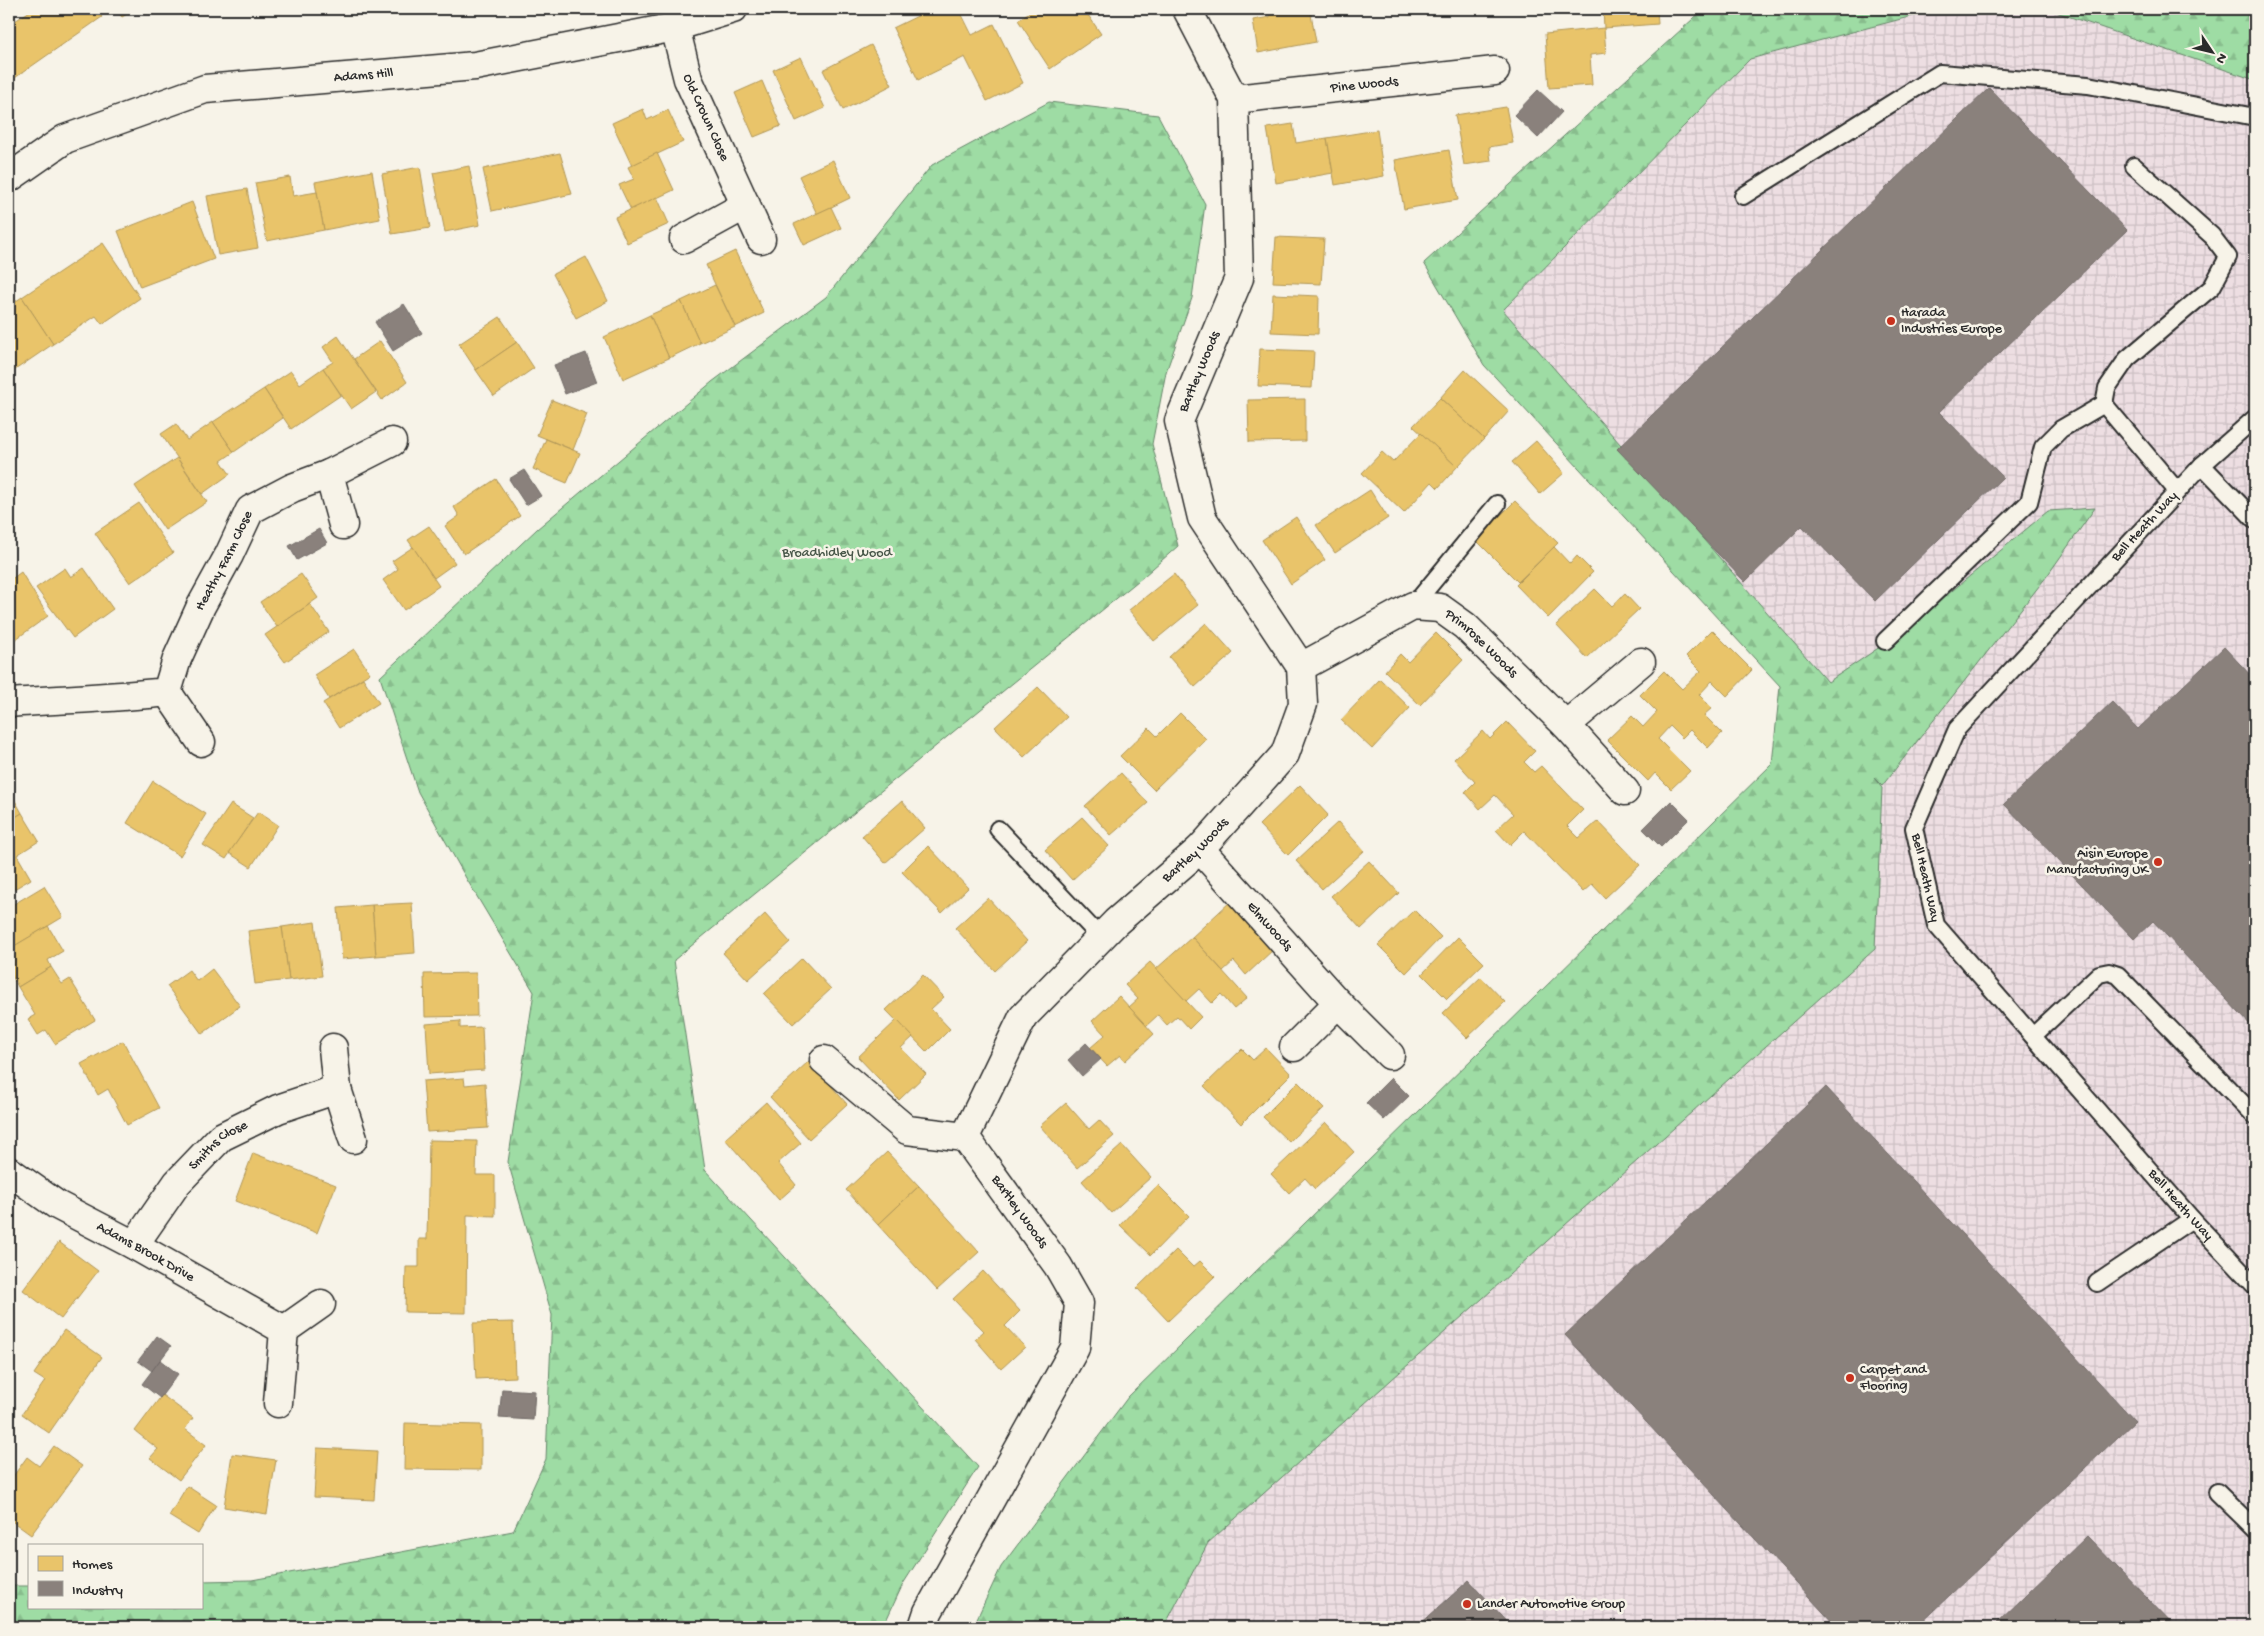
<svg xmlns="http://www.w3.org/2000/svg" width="2264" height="1636" font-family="'Gochi Hand',sans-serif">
<defs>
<pattern id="industrial-grid" width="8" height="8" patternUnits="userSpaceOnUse" patternTransform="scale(1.25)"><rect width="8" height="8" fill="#eddee2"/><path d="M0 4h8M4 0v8" fill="none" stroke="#cbbfc2"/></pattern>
<pattern id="forest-firs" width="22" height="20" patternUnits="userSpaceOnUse" patternTransform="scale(1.25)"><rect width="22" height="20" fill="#9edca4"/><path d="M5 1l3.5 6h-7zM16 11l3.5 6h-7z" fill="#88bd8d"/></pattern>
</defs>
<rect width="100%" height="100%" fill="#f7f3e8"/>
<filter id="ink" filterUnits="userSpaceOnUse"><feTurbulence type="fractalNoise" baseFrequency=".02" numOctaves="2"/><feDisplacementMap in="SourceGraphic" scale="10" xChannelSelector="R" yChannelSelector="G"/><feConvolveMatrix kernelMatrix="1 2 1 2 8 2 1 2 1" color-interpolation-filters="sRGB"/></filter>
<g filter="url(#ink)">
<!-- industrial -->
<polygon fill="url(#industrial-grid)" points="1939,9 2070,9 2255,51 2255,1627 1164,1627 1208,1543 1826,712 1484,365 1492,321 1750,59"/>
<!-- forest -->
<g fill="url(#forest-firs)" stroke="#648468">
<polygon points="1704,9 1939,9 1750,59 1503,310 1828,682 1905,630 2048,511 2095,508 2047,576 1882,786 1874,778 1882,788 1875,949 1208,1543 1164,1627 973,1627 1001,1567 1128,1397 1772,764 1780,686 1484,365 1424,263"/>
<polygon points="2047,9 2255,9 2255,80"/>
<polygon points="1049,102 1158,115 1205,204 1192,298 1166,372 1152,444 1178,546 1144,576 674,960 705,1170 978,1467 903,1584 883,1627 9,1627 9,1586 29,1586 29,1607 201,1607 201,1581 252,1580 513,1531 546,1459 552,1315 508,1162 534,992 466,878 418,792 380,677 537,529 712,382 826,297 932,165"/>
</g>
<!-- homes -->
<g fill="#e9c46a" stroke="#b09657">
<polygon points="33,9 96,9 102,17 9,82 9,25"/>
<polygon points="116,9 135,9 122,17"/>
<polygon points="932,9 959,9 972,35 994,24 1023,83 987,101 965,57 918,80 893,28"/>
<polygon points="1034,9 1084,9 1101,34 1050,69 1018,20"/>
<polygon points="1268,9 1310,9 1316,42 1258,53 1253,20 1270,17"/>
<polygon points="1603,9 1657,9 1658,24 1604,28"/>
<polygon points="1604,28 1606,53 1590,55 1592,85 1549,88 1545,34"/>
<polygon points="871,45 892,85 843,110 823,70"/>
<polygon points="801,57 825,108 796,121 773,70"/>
<polygon points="762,81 781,126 754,137 735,93"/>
<polygon points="1506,107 1513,143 1489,147 1491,161 1464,165 1455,115"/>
<polygon points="643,109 647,120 668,110 683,142 632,166 612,123"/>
<polygon points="1293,124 1296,143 1327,138 1333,173 1276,183 1267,128"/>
<polygon points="1377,130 1384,176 1335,185 1327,138"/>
<polygon points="1449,150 1458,200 1404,209 1395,160"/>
<polygon points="560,153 572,194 492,211 483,169"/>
<polygon points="657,153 674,190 631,210 619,185 634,179 628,167"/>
<polygon points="833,160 850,198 817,214 799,176"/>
<polygon points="469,166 480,225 445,232 433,173"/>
<polygon points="420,167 430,228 392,234 382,174"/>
<polygon points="372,171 380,219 324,230 315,182"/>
<polygon points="290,177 293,196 317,192 324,230 267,241 255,183"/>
<polygon points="247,189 258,248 218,255 207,196"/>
<polygon points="657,197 669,224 627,243 615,217"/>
<polygon points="192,202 214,259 140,287 118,231"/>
<polygon points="831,207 841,228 804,245 794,224"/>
<polygon points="1276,237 1324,239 1321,284 1273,282"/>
<polygon points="103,243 140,298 102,324 96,316 53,344 22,297"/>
<polygon points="735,251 764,313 735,327 706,265"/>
<polygon points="586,257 608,301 576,318 553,274"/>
<polygon points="715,285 735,327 700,343 681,301"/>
<polygon points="1273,294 1319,296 1318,334 1271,332"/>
<polygon points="22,297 53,344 9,374 9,306"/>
<polygon points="681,301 700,343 669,358 650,315"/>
<polygon points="650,315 669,358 623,379 604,337"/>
<polygon points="500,317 517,342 476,370 459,344"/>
<polygon points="338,336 376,392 351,409 323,368 333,362 323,347"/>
<polygon points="380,341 407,382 382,400 354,359"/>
<polygon points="517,342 534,368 494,396 476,370"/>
<polygon points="1260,349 1314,351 1312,388 1258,386"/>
<polygon points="323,368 341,395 291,429 264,389 291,371 300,384"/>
<polygon points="1465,370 1509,411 1484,439 1440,398"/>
<polygon points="264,389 283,418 234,452 213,422"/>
<polygon points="1440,398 1484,439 1457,467 1413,426"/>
<polygon points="1305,399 1305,441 1249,442 1248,400"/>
<polygon points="552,400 587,414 573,450 537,435"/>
<polygon points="213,422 234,452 221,461 230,474 202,494 161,434 176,424 187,440"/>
<polygon points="1421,433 1457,467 1438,488 1432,482 1404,513 1362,473 1382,452 1393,462"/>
<polygon points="546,439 580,453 567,483 533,469"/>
<polygon points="1536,441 1564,473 1540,494 1512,462"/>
<polygon points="177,458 207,502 165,530 135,486"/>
<polygon points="496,479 520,516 464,554 445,526 459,516 454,507"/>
<polygon points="1370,490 1388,518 1335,553 1316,525"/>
<polygon points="1515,501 1558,543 1518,582 1476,540"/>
<polygon points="139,503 173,553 130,583 95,533"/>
<polygon points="1296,517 1325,560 1291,584 1262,540"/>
<polygon points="429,526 455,563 434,578 408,540"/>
<polygon points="413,547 439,586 404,610 383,580 398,569 392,561"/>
<polygon points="1554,547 1570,564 1577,556 1593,572 1548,618 1516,585"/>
<polygon points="65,568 71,577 84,568 113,609 73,638 36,588"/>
<polygon points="21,572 48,616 9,644 9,581"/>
<polygon points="301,574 318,598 277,627 260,602"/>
<polygon points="1174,574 1198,605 1154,641 1129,610"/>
<polygon points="1595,589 1612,606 1625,594 1639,609 1587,658 1556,625"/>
<polygon points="310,604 329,632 285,662 265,635"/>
<polygon points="1206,623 1233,653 1195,687 1169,657"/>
<polygon points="1712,630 1752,670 1727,696 1712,681 1699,695 1712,708 1704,715 1722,733 1708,748 1690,730 1682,738 1670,726 1658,739 1690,771 1671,789 1655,773 1648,781 1607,740 1632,716 1643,727 1657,712 1640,695 1664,671 1682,689 1701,671 1686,656"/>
<polygon points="1436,633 1463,660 1420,705 1385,671 1400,654 1408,662"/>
<polygon points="354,649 370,673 329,699 314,675"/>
<polygon points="363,678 379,703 339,728 323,703"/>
<polygon points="1380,679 1410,708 1372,749 1341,720"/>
<polygon points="1038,687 1067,717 1024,757 995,727"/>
<polygon points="1180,713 1206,739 1154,790 1120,756 1149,728 1157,736"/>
<polygon points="1507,722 1535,751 1524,762 1534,772 1541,766 1583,810 1567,826 1579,838 1598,821 1640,865 1605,898 1592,884 1583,892 1524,831 1510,845 1496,830 1513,814 1495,795 1480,809 1465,792 1475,782 1454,759 1483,731 1490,739"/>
<polygon points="1121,773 1148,803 1111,835 1085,806"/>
<polygon points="153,781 206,814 180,856 127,823"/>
<polygon points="1300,785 1328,815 1288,855 1259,825"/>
<polygon points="9,790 22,813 9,821"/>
<polygon points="902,801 925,828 885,863 862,836"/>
<polygon points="231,804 253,818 226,859 203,845"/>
<polygon points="258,812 278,825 251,867 229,853"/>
<polygon points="22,813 39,841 17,855 31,879 9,892 9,821"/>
<polygon points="1082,817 1109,846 1072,880 1045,850"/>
<polygon points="1338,822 1364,851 1322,889 1296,861"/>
<polygon points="928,846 968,888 942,913 902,872"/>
<polygon points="1369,861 1399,893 1361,929 1331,896"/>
<polygon points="44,886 63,917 10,949 9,907"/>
<polygon points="988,898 1027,941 995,971 955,928"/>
<polygon points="1231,901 1274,949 1246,975 1234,961 1223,971 1192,937"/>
<polygon points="412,903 415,953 376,956 372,905"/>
<polygon points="372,905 376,956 342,959 338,908"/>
<polygon points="1414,910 1441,937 1406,973 1378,945"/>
<polygon points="765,914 790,942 748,980 723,953"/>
<polygon points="315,922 322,976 289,980 282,927"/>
<polygon points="48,926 63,951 48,960 51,967 18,987 9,970 9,949"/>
<polygon points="282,927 289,980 255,984 248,931"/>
<polygon points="1192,937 1247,998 1234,1009 1221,994 1212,1003 1199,989 1186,1001 1156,969"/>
<polygon points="1458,937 1484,963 1447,999 1422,974"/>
<polygon points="802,958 831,989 793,1024 764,994"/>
<polygon points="1150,962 1201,1017 1189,1029 1177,1016 1167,1025 1158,1015 1146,1026 1129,1007 1138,999 1125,985"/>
<polygon points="51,967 62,984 70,979 95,1020 55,1044 46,1030 38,1035 28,1019 35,1015 18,987"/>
<polygon points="212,969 240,1006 202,1034 167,986 189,970 197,981"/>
<polygon points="476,973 477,1016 425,1017 424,974"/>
<polygon points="923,975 944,997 931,1009 950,1029 927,1052 886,1010"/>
<polygon points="1481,977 1505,1002 1467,1038 1443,1013"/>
<polygon points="1119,996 1154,1034 1125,1061 1120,1055 1107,1066 1090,1048 1105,1035 1092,1021"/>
<polygon points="897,1020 913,1037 901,1048 926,1074 899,1100 858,1057"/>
<polygon points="460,1021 460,1028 482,1027 484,1070 429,1074 426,1024"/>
<polygon points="123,1041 159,1108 127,1125 108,1089 98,1095 81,1064"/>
<polygon points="1266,1048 1291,1074 1241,1124 1204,1086 1242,1049 1253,1060"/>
<polygon points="809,1061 847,1104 809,1139 770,1097"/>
<polygon points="464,1078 465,1085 485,1083 488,1128 427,1132 423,1081"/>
<polygon points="1298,1082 1324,1108 1289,1142 1263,1117"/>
<polygon points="766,1102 801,1143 778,1163 796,1185 779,1200 725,1139"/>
<polygon points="1066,1103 1089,1129 1099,1120 1114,1136 1077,1168 1040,1126"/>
<polygon points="1326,1122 1354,1152 1315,1189 1305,1178 1289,1193 1271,1174"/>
<polygon points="429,1140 477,1141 476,1175 495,1175 495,1216 467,1215 466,1313 405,1312 406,1267 419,1267 419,1239 427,1239"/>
<polygon points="1122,1145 1151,1177 1111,1213 1082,1181"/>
<polygon points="887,1152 919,1186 878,1225 846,1190"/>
<polygon points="253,1153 336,1185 317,1233 235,1201"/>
<polygon points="1158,1185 1189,1216 1151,1255 1120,1225"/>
<polygon points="919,1186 979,1252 937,1290 878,1225"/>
<polygon points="59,1242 98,1271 61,1319 23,1290"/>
<polygon points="1176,1250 1193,1267 1200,1261 1215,1276 1168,1321 1137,1288"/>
<polygon points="983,1271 1020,1311 1005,1326 1025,1347 1001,1369 975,1339 984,1331 953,1299"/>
<polygon points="513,1322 515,1377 476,1379 473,1323"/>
<polygon points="64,1330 102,1357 49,1433 22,1414 45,1381 34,1374"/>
<polygon points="162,1395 193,1418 185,1429 206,1445 179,1480 150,1458 158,1449 135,1431"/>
<polygon points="405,1423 481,1425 481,1470 404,1469"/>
<polygon points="54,1446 82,1466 31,1535 9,1519 9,1482 27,1457 39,1466"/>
<polygon points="317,1448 377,1451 374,1500 314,1497"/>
<polygon points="232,1454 276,1460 267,1514 224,1507"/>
<polygon points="187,1486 216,1505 198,1534 169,1516"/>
</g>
<!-- industry -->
<g fill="#8a817c" stroke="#6e6764">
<polygon points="1989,88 2127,230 1939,412 2003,477 1875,601 1802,526 1745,582 1617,449"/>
<polygon points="1538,90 1562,112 1538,138 1514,115"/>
<polygon points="404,304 422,333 393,351 375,322"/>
<polygon points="586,353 597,382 565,394 554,365"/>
<polygon points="524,470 541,496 526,505 509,479"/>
<polygon points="319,529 327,543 297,560 289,546"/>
<polygon points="2224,647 2255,680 2255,1030 2153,921 2134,939 2004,804 2112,702 2138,729"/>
<polygon points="1671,801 1689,819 1661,847 1643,829"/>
<polygon points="1086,1043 1101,1059 1082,1076 1068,1060"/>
<polygon points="1391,1078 1409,1096 1384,1120 1366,1103"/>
<polygon points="1826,1087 2135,1421 1916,1627 1837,1627 1565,1335"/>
<polygon points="157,1336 171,1346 152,1371 138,1361"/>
<polygon points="160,1360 178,1374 160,1398 142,1384"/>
<polygon points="502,1389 535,1391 533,1420 499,1418"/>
<polygon points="2087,1536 2175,1627 1993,1627"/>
<polygon points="1469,1580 1512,1627 1417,1627"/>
</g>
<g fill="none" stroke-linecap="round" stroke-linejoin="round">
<defs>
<g id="service">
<polyline points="2134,166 2212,236 2228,257 2212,287 2127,359 2107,388 2104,404 2177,491"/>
<polyline points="1743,196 1940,73 2088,85 2255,117"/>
<path id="s1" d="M2255,418l-53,47 -245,264 -43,99 22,97 256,294 63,67"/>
<polyline points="2202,465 2255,520"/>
<polyline points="1413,606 1497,504"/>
<polyline points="1885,641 2029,502 2043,447 2061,429 2104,404"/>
<polyline points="998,829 1101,938"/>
<polyline points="2033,1036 2099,974 2109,972 2118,975 2255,1116"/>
<polyline points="2097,1283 2192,1219"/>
<polyline points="2217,1492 2255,1529"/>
</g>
<g id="minor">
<path id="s2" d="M675,27l13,52 73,160"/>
<path id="s3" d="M1234,99l261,-28"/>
<polyline points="684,239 746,205"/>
<polyline points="329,474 343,525"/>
<path id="s4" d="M1301,667l112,-61 27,2 25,18 101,99 59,66"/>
<polyline points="167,692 201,742"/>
<path id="s5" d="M9,703c53,-4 106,-5 158,-11l10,-33 24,-53 28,-51 21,-45 42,-22 37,-14 63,-32"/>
<polyline points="1566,725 1641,662"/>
<path id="s6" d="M1200,849l138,154 52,52"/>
<polyline points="1294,1047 1338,1003"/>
<polyline points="333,1048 337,1089"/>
<polyline points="824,1060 907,1130 965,1137"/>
<path id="s7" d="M9,1171l48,34 77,40 150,85 -6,73"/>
<path id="s8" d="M134,1245l43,-62 44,-46 57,-28 59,-20 16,50"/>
<polyline points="284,1330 321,1304"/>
<path id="s9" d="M923,1627l5,-15 147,-264 4,-45 -21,-37 -93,-129 58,-120 93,-95 84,-73 85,-95 18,-50 -2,-37 -99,-149 -23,-97 60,-143 -5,-179 -47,-90"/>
</g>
<g id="tertiary">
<path id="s10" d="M9,178l56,-39 140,-50 270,-23 200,-39 58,-18"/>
</g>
</defs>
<!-- service casing -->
<use href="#service" stroke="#2b2b2b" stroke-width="20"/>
<!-- minor casing -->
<use href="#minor" stroke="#2b2b2b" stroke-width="31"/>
<!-- tertiary casing -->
<use href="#tertiary" stroke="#2b2b2b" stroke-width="31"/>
<!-- service -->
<use href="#service" stroke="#f7f3e8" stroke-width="16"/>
<!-- minor -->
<use href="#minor" stroke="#f7f3e8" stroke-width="28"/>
<!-- tertiary -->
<use href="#tertiary" stroke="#f7f3e8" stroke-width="28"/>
</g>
</g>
<!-- markers -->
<g fill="#c8321e" stroke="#f7f3e8" stroke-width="2">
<circle cx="1891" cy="321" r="5"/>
<circle cx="2158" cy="862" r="5"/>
<circle cx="1850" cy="1378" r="5"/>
<circle cx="1467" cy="1604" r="5"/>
</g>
<g text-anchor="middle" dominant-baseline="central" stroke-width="5" stroke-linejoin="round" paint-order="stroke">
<!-- street labels -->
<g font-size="14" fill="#2b2b2b" stroke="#f7f3e8">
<text stroke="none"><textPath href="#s10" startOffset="376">Adams Hill</textPath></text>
<text stroke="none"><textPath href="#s3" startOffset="131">Pine Woods</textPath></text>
<text stroke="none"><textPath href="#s2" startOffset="96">Old Crown Close</textPath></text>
<text stroke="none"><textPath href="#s9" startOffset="1492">Bartley Woods</textPath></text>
<text transform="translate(2145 527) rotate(-47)">Bell Heath Way</text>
<text stroke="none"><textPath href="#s5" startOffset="302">Heathy Farm Close</textPath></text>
<text stroke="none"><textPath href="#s4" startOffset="209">Primrose Woods</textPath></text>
<text stroke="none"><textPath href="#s9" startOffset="938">Bartley Woods</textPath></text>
<text stroke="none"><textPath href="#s1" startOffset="590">Bell Heath Way</textPath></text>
<text stroke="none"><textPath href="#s6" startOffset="104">Elmwoods</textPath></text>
<text stroke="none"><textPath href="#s8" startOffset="132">Smiths Close</textPath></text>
<text stroke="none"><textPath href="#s1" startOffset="1010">Bell Heath Way</textPath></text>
<text transform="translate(1019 1212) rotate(54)">Bartley Woods</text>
<text stroke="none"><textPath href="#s7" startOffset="159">Adams Brook Drive</textPath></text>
</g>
<!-- poi labels -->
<g font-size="14" fill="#2b2b2b" stroke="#f7f3e8" text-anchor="start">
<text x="1901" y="313">Harada<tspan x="1901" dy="16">Industries Europe</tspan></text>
<text x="2148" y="854" text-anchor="end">Aisin Europe<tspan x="2148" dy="16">Manufacturing UK</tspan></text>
<text x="1860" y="1370">Carpet and<tspan x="1860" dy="16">Flooring</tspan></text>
<text x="1477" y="1604">Lander Automotive Group</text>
</g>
<!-- park labels -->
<g font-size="14" fill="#485749" stroke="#f7f3e8">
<text x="837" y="553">Broadhidley Wood</text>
</g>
</g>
<!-- margin -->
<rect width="2264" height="1636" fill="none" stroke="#f7f3e8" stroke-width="30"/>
<rect x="15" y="15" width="2234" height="1606" fill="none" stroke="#2b2b2b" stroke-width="2" filter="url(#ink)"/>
<!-- legend -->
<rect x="28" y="1544" width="175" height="65" fill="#f7f3e8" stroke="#a5a39c"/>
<rect x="38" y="1556" width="25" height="15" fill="#e9c46a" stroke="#a5a39c"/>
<text x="72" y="1568" font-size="15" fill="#2b2b2b">Homes</text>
<rect x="38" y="1581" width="25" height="15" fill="#8a817c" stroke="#a5a39c"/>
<text x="72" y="1594" font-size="15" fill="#2b2b2b">Industry</text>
<!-- north arrow -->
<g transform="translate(2212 52) rotate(125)" stroke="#f7f3e8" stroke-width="4" paint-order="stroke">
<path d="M0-4L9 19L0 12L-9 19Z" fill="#2b2b2b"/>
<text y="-8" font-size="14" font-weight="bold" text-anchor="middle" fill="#2b2b2b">N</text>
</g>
</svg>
